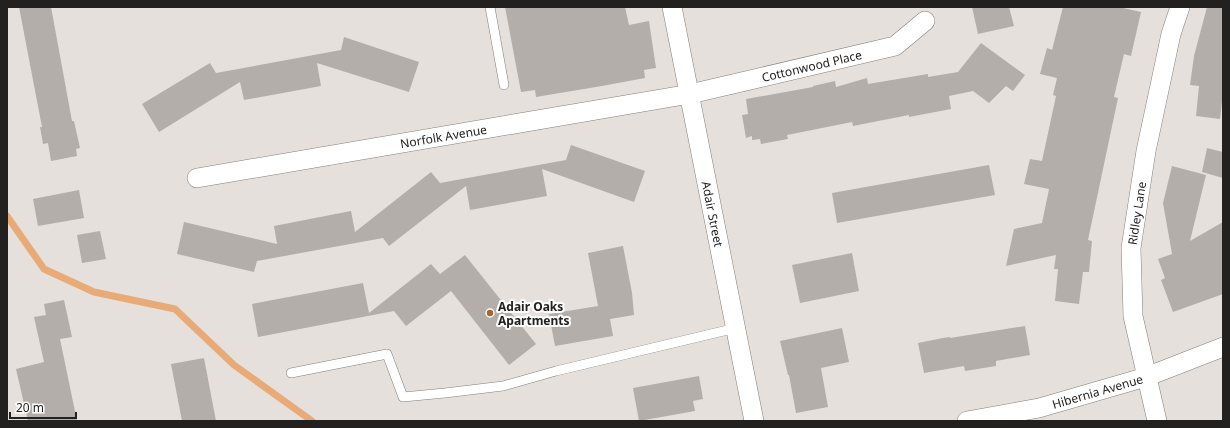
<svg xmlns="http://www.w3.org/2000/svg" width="1230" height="428" font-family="'Noto Sans',sans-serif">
<rect width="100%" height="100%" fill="#e5e0dc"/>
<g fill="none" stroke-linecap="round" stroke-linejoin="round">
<!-- stream -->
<polyline stroke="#e8ab77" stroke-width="7" points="7,216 44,269 94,292 175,309 234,365 312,421"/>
</g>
<!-- building -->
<g fill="#b3aeaa">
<polygon points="19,7 51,7 72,121 74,121 80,148 76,149 77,156 51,161 48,143 43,144 40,127 42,127"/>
<polygon points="505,7 625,7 629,25 649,21 656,68 644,70 645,78 602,86 536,97 535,90 521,92"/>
<polygon points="972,7 1009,7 1014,26 978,34"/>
<polygon points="1063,7 1119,7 1141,12 1131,56 1124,54 1114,97 1118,98 1088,240 1092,241 1089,272 1083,272 1079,304 1055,301 1058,269 1054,269 1056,255 1006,266 1014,229 1042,223 1049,189 1024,184 1030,159 1042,161 1056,96 1053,95 1057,78 1040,74 1047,48 1052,50"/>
<polygon points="1207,7 1223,7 1223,93 1220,119 1196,116 1199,86 1190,85 1194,56"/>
<polygon points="344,37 419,62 409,92 317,63 321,86 244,100 240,82 159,132 142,104 210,63 216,73 341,50"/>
<polygon points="981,43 1025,75 1013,91 1006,86 989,103 973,91 949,96 951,109 909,117 909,115 853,126 852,122 787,135 788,139 761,144 760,139 752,140 752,136 746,138 742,115 748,114 746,99 813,87 813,86 835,81 836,87 867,78 868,84 928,74 928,77 958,72"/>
<polygon points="571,145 645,171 634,202 542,169 547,196 470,210 466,186 389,246 383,238 257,261 254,272 177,254 184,222 277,244 274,226 351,211 355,232 431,172 440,183 566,160"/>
<polygon points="1207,148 1223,152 1223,178 1202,172"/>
<polygon points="989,165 995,195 837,223 832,193"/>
<polygon points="1172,166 1206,175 1190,241 1223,222 1223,294 1173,312 1161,280 1165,278 1158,259 1172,254 1163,203"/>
<polygon points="79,190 84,218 38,226 33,199"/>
<polygon points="100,231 106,259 82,263 77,235"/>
<polygon points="623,246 632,293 634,315 610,319 613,336 555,346 549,314 598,306 588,253"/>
<polygon points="852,253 859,291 800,303 792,265"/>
<polygon points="465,255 536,344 509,365 451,291 406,326 394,311 258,337 252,304 363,283 369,313 431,264 440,274"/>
<polygon points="64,300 72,337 60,339 77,421 28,421 16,369 44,362 34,317 46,315 44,304"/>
<polygon points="1025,326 1030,355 996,361 996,366 965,371 964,366 924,373 918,343 943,338 950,337 950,338"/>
<polygon points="842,328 849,362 821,368 828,407 796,413 789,375 788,375 780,341"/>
<polygon points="204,358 216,421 182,421 171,364"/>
<polygon points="699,376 703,399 693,401 695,411 639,421 633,388"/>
</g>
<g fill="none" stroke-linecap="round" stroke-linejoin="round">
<defs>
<g id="service">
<polyline points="490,7 504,85"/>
<polyline points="291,373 387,354 403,397 445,393 503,386 556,371 736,328"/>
</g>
<g id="minor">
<path id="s1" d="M672,7l82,414"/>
<path id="s2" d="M197,178l493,-84 205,-48 30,-25"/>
<path id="s3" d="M967,421l72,-13 107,-31 77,-30"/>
<path id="s4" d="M1157,421l-24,-105 -2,-68 15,-97 25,-117 9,-27"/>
</g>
</defs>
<!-- service casing -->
<use href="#service" stroke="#847f7c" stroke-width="10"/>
<!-- minor casing -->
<use href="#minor" stroke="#847f7c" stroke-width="20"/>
<!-- service -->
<use href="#service" stroke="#fff" stroke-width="9"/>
<!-- minor -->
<use href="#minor" stroke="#fff" stroke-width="19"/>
</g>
<!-- markers -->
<circle fill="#a6672e" stroke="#fff" stroke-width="1.5" cx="490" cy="313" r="4"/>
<g text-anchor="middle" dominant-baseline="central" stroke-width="4" stroke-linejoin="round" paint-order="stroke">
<!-- street labels -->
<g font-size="12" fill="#232120" stroke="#fff">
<text stroke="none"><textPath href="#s2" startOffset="625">Cottonwood Place</textPath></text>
<text stroke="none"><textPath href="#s2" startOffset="250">Norfolk Avenue</textPath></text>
<text stroke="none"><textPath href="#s4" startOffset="211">Ridley Lane</textPath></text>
<text stroke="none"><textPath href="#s1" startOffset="211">Adair Street</textPath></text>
<text stroke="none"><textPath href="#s3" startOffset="134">Hibernia Avenue</textPath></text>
</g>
<!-- poi labels -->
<g font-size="12" font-weight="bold" fill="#232120" stroke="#fff" text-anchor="start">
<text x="498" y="306">Adair Oaks<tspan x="498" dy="14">Apartments</tspan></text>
</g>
</g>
<!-- border -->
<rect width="1230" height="428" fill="none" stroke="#232120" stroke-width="16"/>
<!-- scale -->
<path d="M10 412v6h66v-6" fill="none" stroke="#232120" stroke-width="2"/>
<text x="16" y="412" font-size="12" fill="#232120" stroke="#ffffff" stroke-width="3" paint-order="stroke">20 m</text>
</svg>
